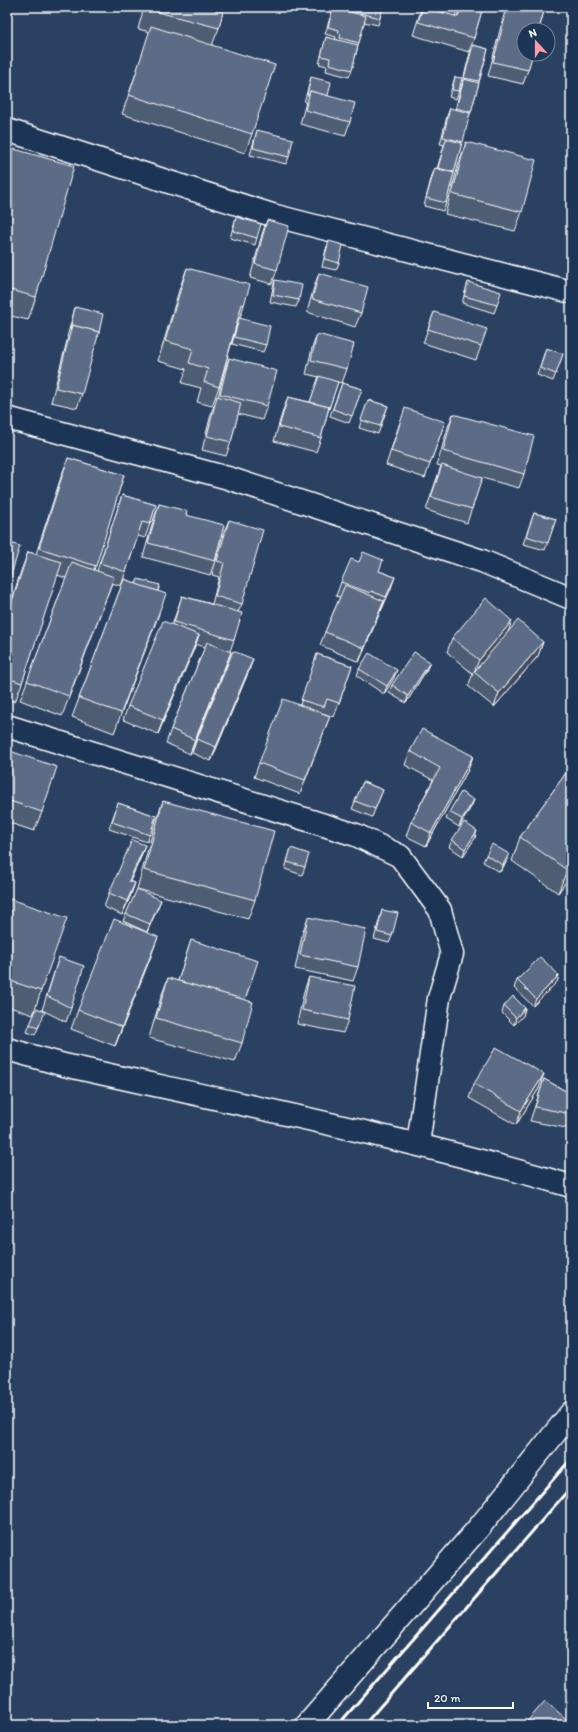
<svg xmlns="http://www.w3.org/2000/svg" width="578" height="1732" font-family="Itim,sans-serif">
<rect width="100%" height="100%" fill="#2a4161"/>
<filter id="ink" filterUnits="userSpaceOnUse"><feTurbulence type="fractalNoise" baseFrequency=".025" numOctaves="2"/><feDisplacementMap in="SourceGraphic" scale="8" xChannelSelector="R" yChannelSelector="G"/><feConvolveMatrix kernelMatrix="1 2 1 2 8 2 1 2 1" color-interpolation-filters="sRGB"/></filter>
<g filter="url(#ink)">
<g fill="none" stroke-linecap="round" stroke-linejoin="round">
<defs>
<g id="minor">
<polyline points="7,130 272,215 571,292"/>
<polyline points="7,418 228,478 482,561 571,598"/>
<polyline points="7,726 356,835 400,856 440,910 452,954 439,998 418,1144"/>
<path d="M7,1049l57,16c170,38 340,72 507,121"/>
<polyline points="307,1725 481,1525 571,1413"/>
</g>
</defs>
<!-- minor casing -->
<use href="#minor" stroke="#fff" stroke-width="25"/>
<!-- minor -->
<use href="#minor" stroke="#1d3557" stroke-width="22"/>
<!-- rail -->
<g stroke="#fff" stroke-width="3">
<polyline points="338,1725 571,1459"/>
<polyline points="364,1725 571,1487"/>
</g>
</g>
<!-- wall -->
<g fill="#4e5d73" stroke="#fff">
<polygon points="144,7 224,7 219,28 212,45 252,134 245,153 122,114 150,32 138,29"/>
<polygon points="339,7 383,7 378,25 364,22 352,70 349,77 326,71 327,66 319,64 326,37 335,40 336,37 325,34 333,8 339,9"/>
<polygon points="422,7 458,7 455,16 457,17 460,7 483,7 474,38 469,52 413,35"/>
<polygon points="506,7 545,7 528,70 523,84 488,76"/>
<polygon points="473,45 488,49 471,112 468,119 446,203 443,211 424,206 432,175 435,168 437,169 444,145 440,144 447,116 450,108 455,110 470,53"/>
<polygon points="311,77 350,122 345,136 300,124 306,102 304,102 309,85"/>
<polygon points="455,77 459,91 456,99 449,97"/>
<polygon points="257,130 289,157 286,164 250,155 255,137"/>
<polygon points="466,142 522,212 515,231 445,214 459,162"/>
<polygon points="7,147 36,297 28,320 7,315"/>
<polygon points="236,217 257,238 255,245 230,238"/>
<polygon points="267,220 277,270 272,284 250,278 262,234"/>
<polygon points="329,241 339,263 336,270 322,267 326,249"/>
<polygon points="187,268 244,305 240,318 266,345 263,352 232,344 237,324 219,387 212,406 197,402 201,388 182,383 186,369 158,361 180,287"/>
<polygon points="319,273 361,313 355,327 307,312 314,287"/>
<polygon points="275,280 299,300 296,307 270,302 273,287"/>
<polygon points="468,282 497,305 494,313 462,303"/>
<polygon points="75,307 82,394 77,408 51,402 68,337 67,337 73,315"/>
<polygon points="434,312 481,346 476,360 423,343"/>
<polygon points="317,334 347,369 342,383 337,382 338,382 327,415 321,438 316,452 274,441 283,410 288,397 310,402 319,377 306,374 312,348"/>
<polygon points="546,348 563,354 553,381 537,375"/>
<polygon points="229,358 267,406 262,420 238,414 231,442 226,456 202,450 212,410 218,397 224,372"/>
<polygon points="571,376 571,390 568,389"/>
<polygon points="342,383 362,389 349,423 330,416"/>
<polygon points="368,400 388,406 378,434 359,428"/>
<polygon points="453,414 524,474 519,488 482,478 467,523 426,510 441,466 437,465 448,427"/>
<polygon points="400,422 445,422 425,478 386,465"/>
<polygon points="68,458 124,475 94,570 97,571 122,495 156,505 145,538 138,536 121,586 112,583 62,716 20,700 66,578 57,575 22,683 15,702 7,699 7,614 21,571 28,552 36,554 61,477"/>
<polygon points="159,504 186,515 215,561 210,575 143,557 154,518"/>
<polygon points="534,513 556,519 545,550 523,544"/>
<polygon points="229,520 242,604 238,612 234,640 230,651 231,652 226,666 190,754 166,743 171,729 205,647 195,644 158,734 123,720 128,706 172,625 182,596 212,604 219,577 212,575 223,534"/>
<polygon points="379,571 395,577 381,611 380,610 359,662 320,645 325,632 340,597 336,596 341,582"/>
<polygon points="124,579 158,591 159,614 114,733 72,717"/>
<polygon points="452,638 543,642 538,656 494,707 468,686 473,674 447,652"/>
<polygon points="317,654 352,666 334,717 322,713 330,716 300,794 254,777 259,763 300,705"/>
<polygon points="253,659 248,673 211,761 192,753 197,739"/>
<polygon points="359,669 394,678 384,694 357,676"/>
<polygon points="427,669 406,703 389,693 392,685"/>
<polygon points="7,750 42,812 34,831 7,822"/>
<polygon points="410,751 473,756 468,770 426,846 406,836 411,822 433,780 405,765"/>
<polygon points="571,766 571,875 558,893 512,861 520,837"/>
<polygon points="363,782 383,790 372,817 352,809"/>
<polygon points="474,800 471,807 459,827 446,819 449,812"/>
<polygon points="163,801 255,900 248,919 137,889 156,820"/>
<polygon points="118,803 156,816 147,842 109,829"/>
<polygon points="475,838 463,856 449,847 452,840"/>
<polygon points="145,845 140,859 130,881 135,883 130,897 122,915 104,907 109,893"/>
<polygon points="291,848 305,867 302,875 285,869"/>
<polygon points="486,855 507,861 500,872 483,862"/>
<polygon points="571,880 571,894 567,891"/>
<polygon points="7,898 41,991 33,1015 7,1006"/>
<polygon points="161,900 147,932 123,921 126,914"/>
<polygon points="382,910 392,936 389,943 374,939 380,917"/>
<polygon points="308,917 358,967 353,981 295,969 303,931"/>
<polygon points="191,940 245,1000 242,1043 235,1062 149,1038 161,997 168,978 178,981"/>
<polygon points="151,956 115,1046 71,1029 78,1010"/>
<polygon points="59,957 71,1008 66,1022 42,1010"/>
<polygon points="559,975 557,982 533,1006 514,988 517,980"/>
<polygon points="309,977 348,1020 343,1033 297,1024 304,991"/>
<polygon points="504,1006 525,1008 523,1016 514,1025 502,1013"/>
<polygon points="42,1019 35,1035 27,1032 30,1024"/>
<polygon points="544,1079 571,1094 571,1129 530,1121"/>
<polygon points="474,1084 539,1088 516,1125 469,1098"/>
</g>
<!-- shaded-wall -->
<g fill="#404c5e" stroke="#fff">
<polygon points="395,577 390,591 381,611 386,597"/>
<polygon points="384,601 379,615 359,662 364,648"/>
<polygon points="512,621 507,635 474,672 479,660"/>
<polygon points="199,635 194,649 158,734 163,720"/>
<polygon points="543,642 538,656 494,707 499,693"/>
<polygon points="231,652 226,666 190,754 195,740"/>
<polygon points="253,659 248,673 211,761 216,747"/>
<polygon points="430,662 427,669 406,703 408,696"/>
<polygon points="397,670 394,678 384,694 387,686"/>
<polygon points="473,756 468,770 426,846 431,833"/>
<polygon points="474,800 471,807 459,827 462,819"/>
<polygon points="477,831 475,838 463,856 465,849"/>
<polygon points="145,845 140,859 124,895 129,881"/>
<polygon points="509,854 507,861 500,872 503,865"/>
<polygon points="571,864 571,875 558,893 567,870"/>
<polygon points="135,883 130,897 122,915 127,901"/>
<polygon points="161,900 158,907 147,932 150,924"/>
<polygon points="158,937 151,956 115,1046 122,1027"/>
<polygon points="559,975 557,982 533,1006 536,999"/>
<polygon points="525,1008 523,1016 514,1025 516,1018"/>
<polygon points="544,1074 539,1088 516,1125 521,1111"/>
</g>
<!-- building -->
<g fill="#5b6c86" stroke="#fff">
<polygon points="146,7 224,7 219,28 146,9"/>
<polygon points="340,7 383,7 380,18 340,8"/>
<polygon points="423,7 431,7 431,9 458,17 461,7 483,7 474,38 418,22"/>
<polygon points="508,7 545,7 539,30 524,30 524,54 533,54 528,70 493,62"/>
<polygon points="333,8 366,16 359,43 340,38 341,34 338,33 339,30 328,27"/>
<polygon points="151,26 275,65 252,134 129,95"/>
<polygon points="326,37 358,45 352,70 329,64 330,58 321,56"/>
<polygon points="473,45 488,49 479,81 464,78"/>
<polygon points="311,77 331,82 328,96 310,91 309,95 307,95"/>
<polygon points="455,77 462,78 459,91 452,90"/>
<polygon points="464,79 479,83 471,112 456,108"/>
<polygon points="310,91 355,103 350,122 305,110"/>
<polygon points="450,108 470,113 463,142 443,137"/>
<polygon points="257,130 293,139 289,157 253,148"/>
<polygon points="446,139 462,143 454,172 438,168"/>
<polygon points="466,142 536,160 522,212 452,194"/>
<polygon points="7,147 74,166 36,297 7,289"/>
<polygon points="435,168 454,173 446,203 426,198"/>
<polygon points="236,217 261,224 257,238 233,231"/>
<polygon points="267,220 289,226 277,270 255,264"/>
<polygon points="329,241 343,245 339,263 324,259"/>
<polygon points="187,268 250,285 244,305 242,304 219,387 204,382 208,369 189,363 193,349 165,341"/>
<polygon points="319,273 368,287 361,313 312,299"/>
<polygon points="275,280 302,285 299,300 273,295"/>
<polygon points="468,282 501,292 497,305 464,296"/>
<polygon points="75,307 103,314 98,337 99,332 72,325 70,330"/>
<polygon points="434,312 487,329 481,346 428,329"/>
<polygon points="239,318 270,326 266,345 234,337"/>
<polygon points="72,325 99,332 82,394 56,388"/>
<polygon points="317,334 354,344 347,369 311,360"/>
<polygon points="546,348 563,354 556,374 540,368"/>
<polygon points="229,358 277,371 267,406 220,394"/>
<polygon points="319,376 338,382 329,409 329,407 310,402"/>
<polygon points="342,383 362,389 352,416 333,409"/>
<polygon points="217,396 241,403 231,442 207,436"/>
<polygon points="288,397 329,407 321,438 279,427"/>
<polygon points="368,400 388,406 380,426 361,420"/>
<polygon points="405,408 445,422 430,464 391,451"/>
<polygon points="453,414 534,436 524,474 443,451"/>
<polygon points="68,458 124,475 96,566 39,548"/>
<polygon points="442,465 482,478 472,509 431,497"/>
<polygon points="122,495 156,505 150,524 142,522 126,572 100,563"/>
<polygon points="159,504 187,511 186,515 224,525 215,561 148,543"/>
<polygon points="534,513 556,519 548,543 526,536"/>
<polygon points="229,520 263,530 242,604 215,596 224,563 217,561"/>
<polygon points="7,542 20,546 7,588"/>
<polygon points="28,552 62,562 22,683 7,678 7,617"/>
<polygon points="363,552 383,560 379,571 395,577 386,597 371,591 370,593 341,582 351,559 359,562"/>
<polygon points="72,562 114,577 69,696 27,681"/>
<polygon points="124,579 166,594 121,713 79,698"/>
<polygon points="138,579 160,585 158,591 136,584"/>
<polygon points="345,585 384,601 364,648 325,632"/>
<polygon points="182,596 242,613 234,640 174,622"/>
<polygon points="486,598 512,621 479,660 452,638"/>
<polygon points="518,620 543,642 499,693 474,672"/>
<polygon points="163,621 199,635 163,720 128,706"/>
<polygon points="207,642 231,652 195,740 171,729"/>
<polygon points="233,651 253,659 216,747 197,739"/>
<polygon points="414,652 430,662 408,696 392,685"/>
<polygon points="369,653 397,670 387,686 359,669"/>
<polygon points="317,654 352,666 339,703 327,699 324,707 301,700"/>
<polygon points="283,699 330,716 305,780 259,763"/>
<polygon points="422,729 473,756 431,833 411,822 440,768 410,751"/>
<polygon points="7,750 57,767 42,812 7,800"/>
<polygon points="571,766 571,864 567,870 520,837"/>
<polygon points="363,782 383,790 375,809 355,801"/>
<polygon points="461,792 474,800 462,819 449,812"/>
<polygon points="163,801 274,831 255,900 144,870"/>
<polygon points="118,803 156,816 150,835 112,822"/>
<polygon points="464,822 477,831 465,849 452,840"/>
<polygon points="132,840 145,845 129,881 135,883 127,901 109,893"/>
<polygon points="492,844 509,854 503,865 486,855"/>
<polygon points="291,848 309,854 305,867 287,862"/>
<polygon points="137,889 161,900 150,924 126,914"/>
<polygon points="7,898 67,918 41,991 7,980"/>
<polygon points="382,910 398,913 392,936 377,932"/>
<polygon points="308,917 366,929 358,967 300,955"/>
<polygon points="114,919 158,937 122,1027 78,1010"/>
<polygon points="191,940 258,961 245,1000 178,981"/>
<polygon points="59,957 84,966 71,1008 47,996"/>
<polygon points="540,957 559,975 536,999 517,980"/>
<polygon points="309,977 355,986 348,1020 302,1010"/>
<polygon points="168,978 253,1002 242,1043 156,1018"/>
<polygon points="513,996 525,1008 516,1018 504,1006"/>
<polygon points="37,1008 45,1012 38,1028 30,1024"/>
<polygon points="496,1047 544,1074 521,1111 474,1084"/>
<polygon points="544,1079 571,1094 571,1114 535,1107"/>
<polygon points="545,1701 571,1723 571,1725 524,1725"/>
</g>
</g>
<!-- margin -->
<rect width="578" height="1732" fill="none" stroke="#1d3557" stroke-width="24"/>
<rect x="12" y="12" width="554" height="1708" fill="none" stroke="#fff" stroke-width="1.5" filter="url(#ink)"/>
<!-- north arrow -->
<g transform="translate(536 42) rotate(339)"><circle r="19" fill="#1d3557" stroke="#77869a"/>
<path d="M0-3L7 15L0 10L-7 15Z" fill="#ff9aa2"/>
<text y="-6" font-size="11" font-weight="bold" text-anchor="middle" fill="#ffffff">N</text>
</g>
<!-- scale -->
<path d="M428 1702v6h85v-6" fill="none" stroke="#ffffff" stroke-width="2"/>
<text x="434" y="1702" font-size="12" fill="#ffffff" stroke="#1d3557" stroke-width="3" paint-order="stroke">20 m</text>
</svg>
